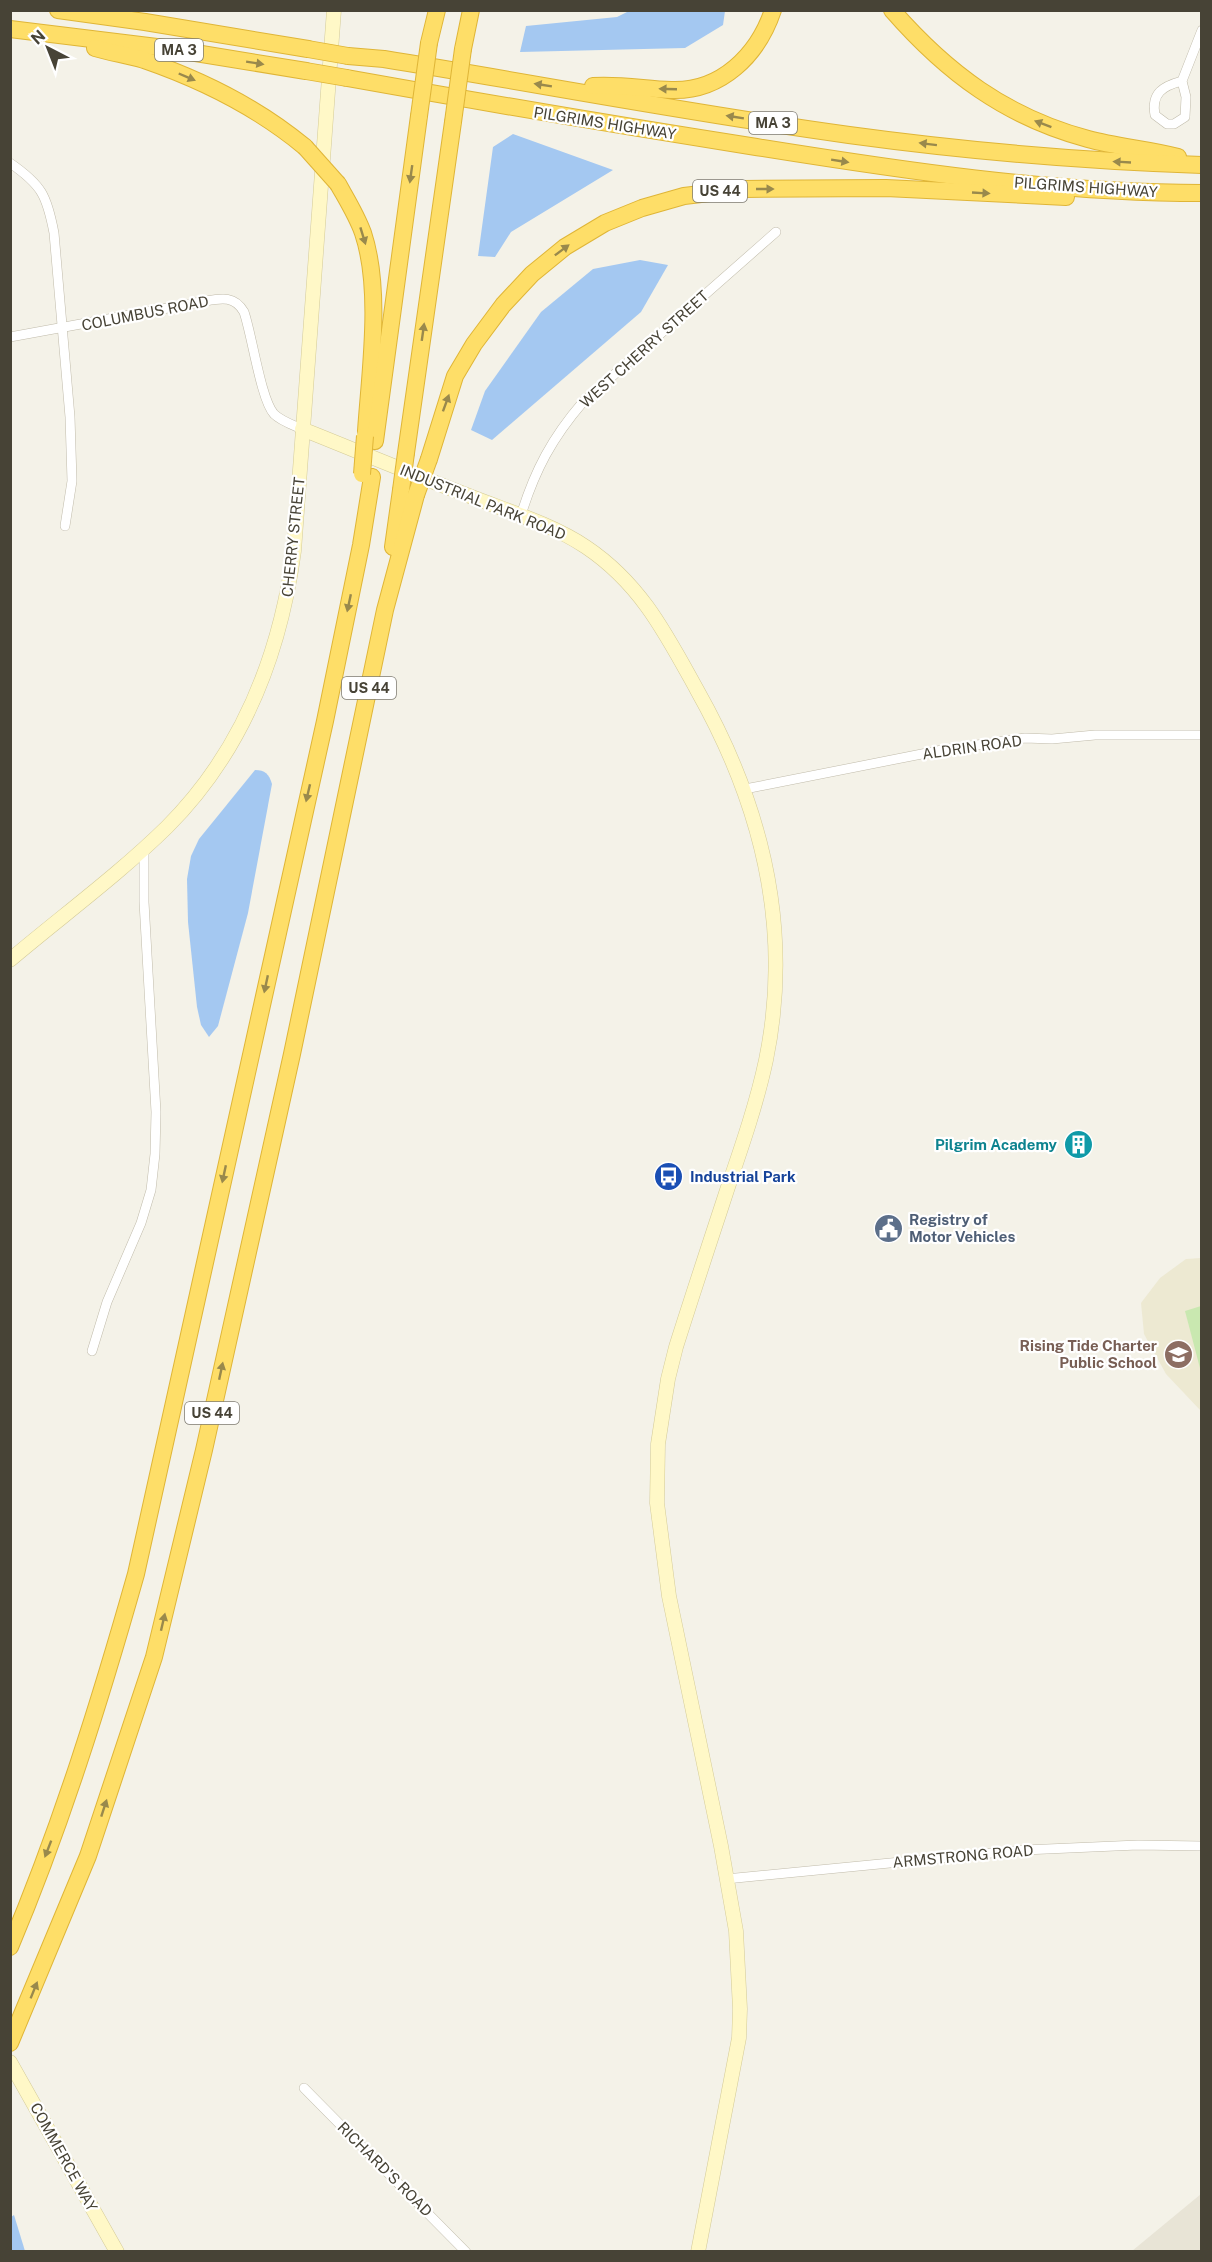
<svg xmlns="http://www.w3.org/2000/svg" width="1212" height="2262" font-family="'Public Sans',sans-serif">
<rect width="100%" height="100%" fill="#f4f2e8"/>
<!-- residential -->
<polygon fill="#e8e4d6" points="1201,2194 1201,2251 1132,2251"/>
<!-- education -->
<polygon fill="#ede9d2" points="1201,1258 1201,1411 1166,1374 1144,1334 1141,1303 1160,1278 1186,1259"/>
<!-- green -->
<polygon fill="#c9e8b0" points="1201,1306 1202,1306 1201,1372 1185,1311"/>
<!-- water -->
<g fill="#a4c8f1">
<polygon points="629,11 725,11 723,25 685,48 520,52 526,26 617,17"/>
<polygon points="513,134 613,170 511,232 495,257 478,256 493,147"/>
<polygon points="640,260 668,265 641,312 492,440 471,430 485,391 541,312 593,269"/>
<path d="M255,770c10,0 14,4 17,14l-24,129 -30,113 -9,11 -8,-12 -4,-18 -9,-85 -1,-43 4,-23 8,-17z"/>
<polygon points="14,2215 25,2251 11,2251 11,2217"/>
</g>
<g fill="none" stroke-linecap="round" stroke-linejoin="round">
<defs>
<g id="street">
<path d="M1182,81c-19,5 -31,12 -27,34l12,9h7l11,-7 1,-20 -4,-16 20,-51"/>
<path d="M10,163c32,22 37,33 44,70l16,184 2,64 -7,45"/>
<path d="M10,337l196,-36c16,-3 29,-5 38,11 8,23 17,88 30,102 7,7 19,11 28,15"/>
<path d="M521,515c14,-45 31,-77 62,-113l193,-170"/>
<polyline points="745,789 942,750 1025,738 1052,739 1095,735 1202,735"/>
<polyline points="92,1351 107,1302 141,1223 151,1190 155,1154 156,1112 144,902 144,848"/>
<polyline points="726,1879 1024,1850 1138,1845 1202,1846"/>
<polyline points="304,2088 466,2252"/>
</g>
<g id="secondary">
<path d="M302,429c55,22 110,45 165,66 40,16 83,28 119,52 55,37 80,87 111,143 65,115 96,238 69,370 -9,42 -23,83 -37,124 -18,55 -36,109 -53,163l-8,32 -10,65 -1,59 12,93 52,250 15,85 4,78 -1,29 -41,214"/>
<path d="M10,960c52,-44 108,-85 157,-133 75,-75 113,-172 127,-276l40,-541"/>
<polyline points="10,2062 117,2252"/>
</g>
<g id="highway">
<polyline points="58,10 145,22 308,49"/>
<path d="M892,10c55,63 114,107 196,129 29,8 60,10 90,18"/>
<polyline points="10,29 165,48 306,71"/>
<polyline points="429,43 437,10"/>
<path d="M95,48c16,5 33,7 49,12 58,20 114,48 161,87"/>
<polyline points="463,49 471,10"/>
<path d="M348,56l36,3c155,25 310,55 465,76 117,16 235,26 353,30"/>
<path d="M347,78c134,24 269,47 403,68 149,24 301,47 452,47"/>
<path d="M593,86c26,-2 52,3 78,4 50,2 87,-35 102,-80"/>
<path d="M338,184c9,16 19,32 25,49 19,57 7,138 3,198"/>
<polyline points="375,441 419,116"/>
<polyline points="406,453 453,122"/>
<polyline points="429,459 455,376 474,344 503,305 532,274 565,247 605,223 642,208 684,196 743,189 886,188 1066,197"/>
<polyline points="393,547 401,490"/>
<path d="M10,1947c51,-121 90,-246 126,-373l189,-853 36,-176 11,-68"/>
<polyline points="10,2043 88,1856 154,1657 204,1450 292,1054 385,610 416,495"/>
</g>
</defs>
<!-- street casing -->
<use href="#street" stroke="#c0bbaa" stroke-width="10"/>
<!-- secondary casing -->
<use href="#secondary" stroke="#d4cb98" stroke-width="15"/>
<!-- highway casing -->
<use href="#highway" stroke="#dfb537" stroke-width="18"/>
<!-- street -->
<use href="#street" stroke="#fff" stroke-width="9"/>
<!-- secondary -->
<use href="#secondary" stroke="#fff8c7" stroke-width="14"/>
<!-- highway -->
<use href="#highway" stroke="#fede68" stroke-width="16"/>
<defs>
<g id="highway-bridge">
<polyline points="308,49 348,56"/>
<polyline points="306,71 347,78"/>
<polyline points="419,116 429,43"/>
<polyline points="453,122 463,49"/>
<polyline points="305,147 338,184"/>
<polyline points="362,474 365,436"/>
<polyline points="401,490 406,453"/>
<polyline points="416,495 429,459"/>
</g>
</defs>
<!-- highway-bridge casing -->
<use href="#highway-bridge" stroke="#dfb537" stroke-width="18" stroke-linecap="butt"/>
<!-- highway-bridge -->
<use href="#highway-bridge" stroke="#fede68" stroke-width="16"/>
</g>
<!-- one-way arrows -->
<defs><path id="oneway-solid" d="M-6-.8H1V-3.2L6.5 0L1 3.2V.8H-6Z" transform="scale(1.5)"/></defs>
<g fill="#99894c">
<use href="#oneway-solid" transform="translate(255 63) rotate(9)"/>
<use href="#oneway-solid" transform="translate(187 77) rotate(23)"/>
<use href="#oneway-solid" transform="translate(543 85) rotate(-171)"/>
<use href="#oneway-solid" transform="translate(668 89) rotate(-178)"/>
<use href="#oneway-solid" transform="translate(735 117) rotate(-171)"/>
<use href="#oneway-solid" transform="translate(1043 124) rotate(-159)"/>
<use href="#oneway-solid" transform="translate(928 144) rotate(-173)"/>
<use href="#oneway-solid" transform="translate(840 161) rotate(9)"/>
<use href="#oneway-solid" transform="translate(1122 162) rotate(-177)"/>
<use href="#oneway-solid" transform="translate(411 174) rotate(98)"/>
<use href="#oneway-solid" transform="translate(765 189)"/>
<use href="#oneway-solid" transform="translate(981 193) rotate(3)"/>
<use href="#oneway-solid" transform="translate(363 236) rotate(73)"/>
<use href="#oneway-solid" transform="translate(562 250) rotate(-37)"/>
<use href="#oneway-solid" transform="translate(423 332) rotate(-82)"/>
<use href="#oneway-solid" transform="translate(446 403) rotate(-70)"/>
<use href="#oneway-solid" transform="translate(349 603) rotate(102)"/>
<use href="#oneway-solid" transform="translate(308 793) rotate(103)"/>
<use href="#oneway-solid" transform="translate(266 984) rotate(102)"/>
<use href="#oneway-solid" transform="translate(224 1174) rotate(102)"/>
<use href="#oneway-solid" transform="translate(221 1371) rotate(-78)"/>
<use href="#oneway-solid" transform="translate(163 1622) rotate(-77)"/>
<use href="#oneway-solid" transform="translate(104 1808) rotate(-72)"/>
<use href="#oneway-solid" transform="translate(48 1849) rotate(111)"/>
<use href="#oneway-solid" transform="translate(34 1990) rotate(-68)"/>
</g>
<!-- icons -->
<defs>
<symbol id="building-disc" viewBox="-11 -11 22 22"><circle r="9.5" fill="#0f9aa8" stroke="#fff"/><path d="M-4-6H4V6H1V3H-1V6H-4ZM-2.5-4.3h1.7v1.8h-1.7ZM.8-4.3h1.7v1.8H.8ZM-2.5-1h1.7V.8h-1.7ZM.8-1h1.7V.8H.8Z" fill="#fff"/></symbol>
<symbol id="bus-disc" viewBox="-11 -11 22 22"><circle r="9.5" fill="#1a4fb4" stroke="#fff"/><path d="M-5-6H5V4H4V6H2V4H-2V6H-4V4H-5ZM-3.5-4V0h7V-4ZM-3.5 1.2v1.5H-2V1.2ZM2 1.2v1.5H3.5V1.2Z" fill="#fff"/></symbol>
<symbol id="civic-disc" viewBox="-11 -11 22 22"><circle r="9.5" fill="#5c6f8a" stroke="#fff"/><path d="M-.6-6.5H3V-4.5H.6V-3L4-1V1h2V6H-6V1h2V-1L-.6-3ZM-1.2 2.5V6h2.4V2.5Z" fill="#fff"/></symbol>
<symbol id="school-disc" viewBox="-11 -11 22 22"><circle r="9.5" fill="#8d6e63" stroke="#fff"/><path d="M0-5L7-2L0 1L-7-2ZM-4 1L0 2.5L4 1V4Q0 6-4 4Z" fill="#fff"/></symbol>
</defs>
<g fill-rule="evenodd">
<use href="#building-disc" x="1062" y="1128" width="33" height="33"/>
<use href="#bus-disc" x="652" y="1160" width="33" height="33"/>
<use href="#civic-disc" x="872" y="1212" width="33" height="33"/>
<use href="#school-disc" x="1162" y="1338" width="33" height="33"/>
</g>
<g text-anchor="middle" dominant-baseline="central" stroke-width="4.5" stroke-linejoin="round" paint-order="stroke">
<!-- shield labels -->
<g fill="#fff" stroke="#7e7b72" stroke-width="1.5">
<rect x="155" y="39" width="48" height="22" rx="4.5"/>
<rect x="749" y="112" width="48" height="22" rx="4.5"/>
<rect x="693" y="180" width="54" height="22" rx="4.5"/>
<rect x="342" y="677" width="54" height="22" rx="4.5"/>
<rect x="185" y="1402" width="54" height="22" rx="4.5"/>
</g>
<g font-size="14" font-weight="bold" fill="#474336">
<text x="179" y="50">MA 3</text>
<text x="773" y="123">MA 3</text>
<text x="720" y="191">US 44</text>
<text x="369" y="688">US 44</text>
<text x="212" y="1413">US 44</text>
</g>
<!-- street labels -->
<g font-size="15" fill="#474336" stroke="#fff">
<text transform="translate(605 123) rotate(9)">PILGRIMS HIGHWAY</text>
<text transform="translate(1086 187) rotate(4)">PILGRIMS HIGHWAY</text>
<text transform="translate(145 313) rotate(-11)">COLUMBUS ROAD</text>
<text transform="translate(644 349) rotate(-42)">WEST CHERRY STREET</text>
<text transform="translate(483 502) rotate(22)">INDUSTRIAL PARK ROAD</text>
<text transform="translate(293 537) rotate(-84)">CHERRY STREET</text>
<text transform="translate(972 747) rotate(-8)">ALDRIN ROAD</text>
<text transform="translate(963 1856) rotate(-5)">ARMSTRONG ROAD</text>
<text transform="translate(64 2157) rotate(61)">COMMERCE WAY</text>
<text transform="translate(385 2169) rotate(45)">RICHARD'S ROAD</text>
</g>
<!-- culture labels -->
<g font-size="15" font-weight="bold" fill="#0d838f" stroke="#fff" text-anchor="end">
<text x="1057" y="1144">Pilgrim Academy</text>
</g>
<!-- transit labels -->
<g font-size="15" font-weight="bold" fill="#164399" stroke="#fff" text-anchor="start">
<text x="690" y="1176">Industrial Park</text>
</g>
<!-- service labels -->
<g font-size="15" font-weight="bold" fill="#4e5e75" stroke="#fff" text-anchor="start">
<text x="909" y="1219">Registry of<tspan x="909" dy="17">Motor Vehicles</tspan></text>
</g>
<!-- education labels -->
<g font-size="15" font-weight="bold" fill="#785e54" stroke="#fff" text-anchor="end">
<text x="1157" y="1345">Rising Tide Charter<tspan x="1157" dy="17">Public School</tspan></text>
</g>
</g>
<!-- border -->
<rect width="1212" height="2262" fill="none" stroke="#474336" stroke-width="24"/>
<!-- north arrow -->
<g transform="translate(48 48) rotate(318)" stroke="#ffffff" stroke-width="4.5" paint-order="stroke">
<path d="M0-4.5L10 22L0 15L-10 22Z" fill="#474336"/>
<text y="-9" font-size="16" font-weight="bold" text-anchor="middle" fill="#474336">N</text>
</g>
</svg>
